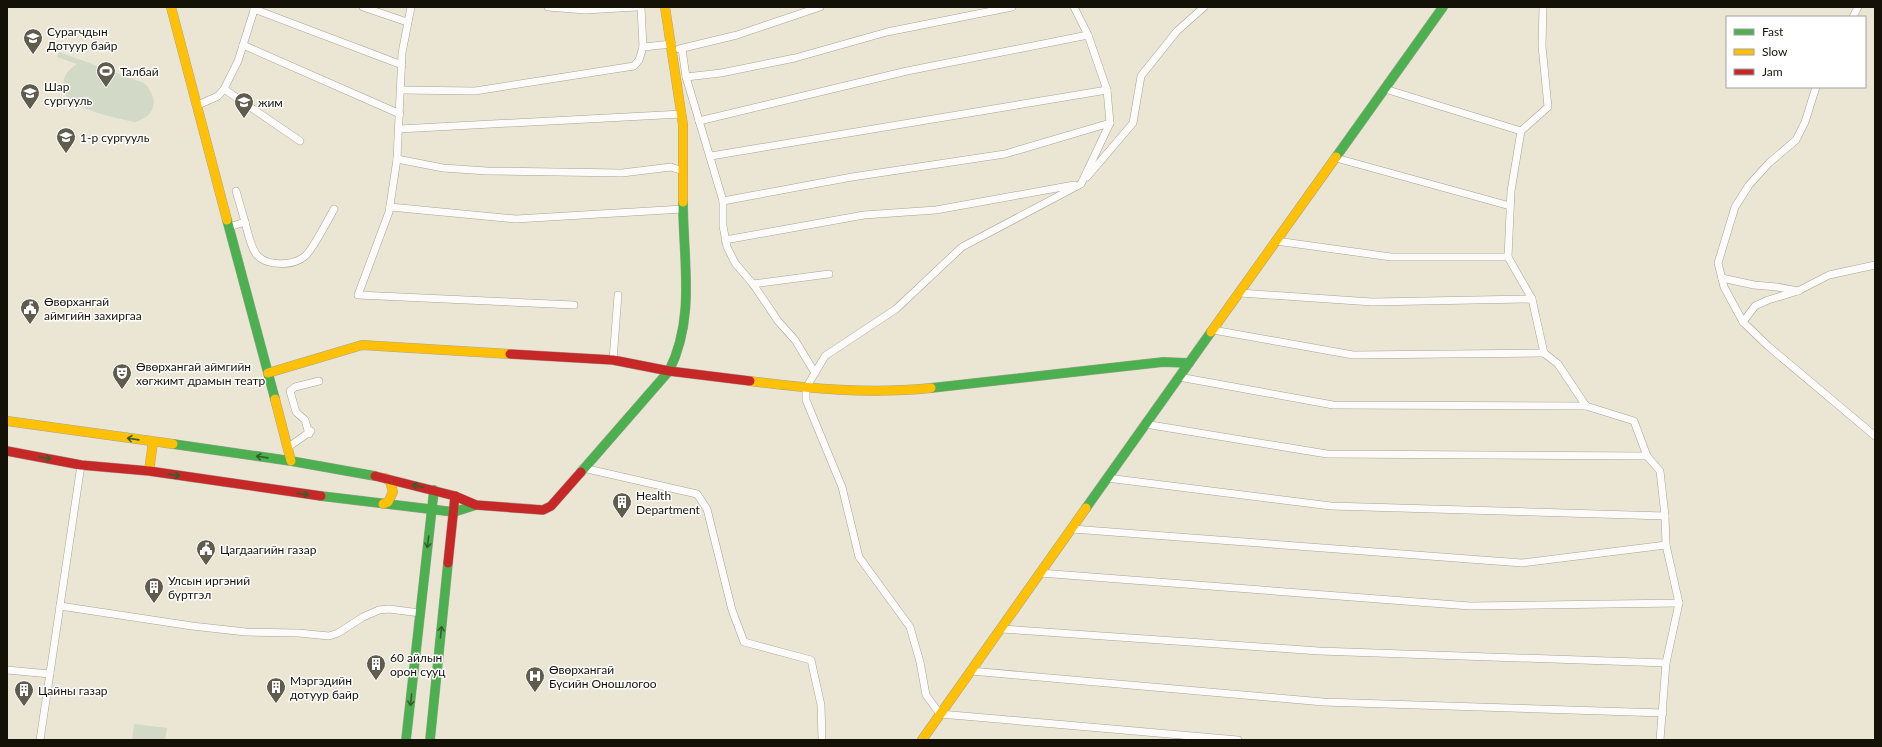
<svg xmlns="http://www.w3.org/2000/svg" width="1882" height="747" font-family="Lato,sans-serif">
<rect width="100%" height="100%" fill="#ebe6d4"/>
<!-- park -->
<g fill="#d2d9c6">
<path d="M59,52l85,31c15,15 13,33 -9,39 -18,-4 -76,-14 -72,-38 1,-9 6,-15 14,-20l-20,-7z"/>
<polygon points="134,724 167,728 165,740 132,740"/>
</g>
<g fill="none" stroke-linecap="round" stroke-linejoin="round">
<defs>
<g id="street">
<polyline points="363,7 407,22"/>
<polyline points="411,7 402,53 397,159 389,212 358,295 574,305"/>
<polyline points="548,7 585,10 637,7"/>
<polyline points="641,7 643,47"/>
<polyline points="1074,7 1088,35 1107,90 1110,123 1081,184 962,247 896,309 825,356 806,388 806,400 842,487 859,557 910,627 920,662 926,695 940,714 1238,740"/>
<polyline points="1543,7 1542,46 1548,107 1521,131 1511,191 1508,257 1532,299 1544,353 1558,364 1586,406 1634,421 1647,456 1660,471 1665,516 1666,545 1679,603 1666,663 1660,740"/>
<polyline points="254,9 402,65"/>
<polyline points="1853,17 1858,7"/>
<polyline points="243,45 400,114"/>
<polyline points="679,49 737,35 820,7"/>
<polyline points="682,49 686,77 723,201 723,226 727,247 735,263 753,284 778,321 795,340 815,373"/>
<polyline points="686,77 721,73 795,58 887,32 1012,7"/>
<polyline points="1816,87 1805,122 1796,140 1769,163 1749,185 1735,207 1718,263 1724,287 1743,322 1768,346 1875,436"/>
<polyline points="224,89 300,141"/>
<polyline points="1385,89 1521,131"/>
<polyline points="401,90 475,91 634,66 639,60 643,47 672,44"/>
<polyline points="198,105 218,96 224,89 238,61 255,7"/>
<polyline points="699,121 907,71 1088,35"/>
<polyline points="399,129 682,114"/>
<polyline points="711,156 1107,90"/>
<polyline points="1336,158 1510,206"/>
<polyline points="397,159 443,168 487,171 622,173 671,167 683,171"/>
<polyline points="1087,177 1133,123 1141,76 1177,31 1204,7"/>
<polyline points="723,201 852,177 1005,154 1110,123"/>
<polyline points="390,207 516,219 683,209"/>
<path d="M245,222c3,11 5,23 11,32 10,13 38,12 49,2 7,-5 24,-38 29,-47"/>
<polyline points="229,227 245,222 236,191"/>
<polyline points="725,240 864,215 936,210 1074,185"/>
<polyline points="1276,241 1391,257 1508,257"/>
<polyline points="1722,278 1754,285 1777,287 1798,291"/>
<polyline points="753,284 829,274"/>
<polyline points="1240,293 1372,302 1532,299"/>
<polyline points="1743,322 1755,306 1768,300 1798,291 1829,275 1875,265"/>
<polyline points="1213,330 1353,355 1544,353"/>
<polyline points="613,360 618,295"/>
<polyline points="1179,377 1333,405 1586,406"/>
<polyline points="1145,424 1327,454 1647,456"/>
<polyline points="309,434 305,420 296,412 290,391 295,387 319,381"/>
<polyline points="287,448 311,431"/>
<polyline points="583,468 697,494 707,509 732,610 744,642 811,660 821,705 822,740"/>
<polyline points="1107,478 1331,506 1665,516"/>
<polyline points="1072,529 1522,563 1666,545"/>
<polyline points="1040,573 1470,606 1679,603"/>
<polyline points="60,606 192,626 246,632 298,633 329,636 338,633 363,617 379,610 389,609 420,613"/>
<polyline points="1002,629 1319,651 1666,663"/>
<polyline points="7,670 50,674"/>
<polyline points="971,671 1323,702 1663,713"/>
<polyline points="40,740 81,465"/>
</g>
<g id="fast">
<polyline points="1336,157 1443,7"/>
<polyline points="227,220 275,399"/>
<polyline points="931,388 1163,362 1189,363"/>
<polyline points="173,444 291,461 375,476"/>
<path d="M581,472l88,-101c27,-54 14,-111 14,-169"/>
<polyline points="321,496 454,512 476,505"/>
<polyline points="1086,508 1211,332"/>
<polyline points="406,740 434,490"/>
<polyline points="430,740 448,563"/>
</g>
<g id="slow">
<polyline points="171,7 227,220"/>
<polyline points="665,7 683,125 683,202"/>
<polyline points="1211,332 1336,157"/>
<polyline points="268,373 362,345 510,354"/>
<path d="M750,381c60,8 120,13 181,7"/>
<polyline points="275,399 291,461"/>
<polyline points="7,421 173,444"/>
<polyline points="149,471 153,442"/>
<polyline points="383,504 388,502 393,492 390,481 385,478"/>
<polyline points="922,740 1086,508"/>
</g>
<g id="jam">
<polyline points="510,354 613,360 669,371 750,381"/>
<polyline points="7,451 81,465 149,471 321,496"/>
<polyline points="375,476 455,496 476,505 543,510 551,506 581,472"/>
<polyline points="448,563 455,496"/>
</g>
</defs>
<!-- street casing -->
<use href="#street" stroke="#a6a395" stroke-width="8"/>
<!-- fast casing -->
<use href="#fast" stroke="#a6a395" stroke-width="10"/>
<!-- slow casing -->
<use href="#slow" stroke="#a6a395" stroke-width="10"/>
<!-- jam casing -->
<use href="#jam" stroke="#a6a395" stroke-width="10"/>
<!-- street -->
<use href="#street" stroke="#fcfbf9" stroke-width="7"/>
<!-- fast -->
<use href="#fast" stroke="#4caf50" stroke-width="9"/>
<!-- slow -->
<use href="#slow" stroke="#ffc107" stroke-width="9"/>
<!-- jam -->
<use href="#jam" stroke="#c62828" stroke-width="9"/>
</g>
<!-- one-way arrows -->
<defs><path id="oneway-shaft" d="M-6 0H5M1.5-3L5.5 0L1.5 3" fill="none" stroke-width="1.6" stroke-linecap="round" stroke-linejoin="round"/></defs>
<g stroke="#30602b">
<use href="#oneway-shaft" transform="translate(133 439) rotate(-172)"/>
<use href="#oneway-shaft" transform="translate(262 457) rotate(-172)"/>
<use href="#oneway-shaft" transform="translate(45 458) rotate(10)"/>
<use href="#oneway-shaft" transform="translate(174 475) rotate(8)"/>
<use href="#oneway-shaft" transform="translate(418 486) rotate(-166)"/>
<use href="#oneway-shaft" transform="translate(303 494) rotate(7)"/>
<use href="#oneway-shaft" transform="translate(428 542) rotate(96)"/>
<use href="#oneway-shaft" transform="translate(441 632) rotate(-84)"/>
<use href="#oneway-shaft" transform="translate(411 700) rotate(96)"/>
</g>
<!-- icons -->
<defs>
<symbol id="school-pin" viewBox="-11 -11 22 30"><path d="M0 17L-7.5 6A9.5 9.5 0 1 1 7.5 6Z" fill="#5f5c4e" stroke="#fff"/><path d="M0-5L7-2L0 1L-7-2ZM-4 1L0 2.5L4 1V4Q0 6-4 4Z" fill="#fff"/></symbol>
<symbol id="stadium-pin" viewBox="-11 -11 22 30"><path d="M0 17L-7.5 6A9.5 9.5 0 1 1 7.5 6Z" fill="#5f5c4e" stroke="#fff"/><path d="M0-5a6.5 5 0 1 0 0 10a6.5 5 0 1 0 0-10ZM-3.5-1.8h7v3.6h-7Z" fill="#fff"/></symbol>
<symbol id="civic-pin" viewBox="-11 -11 22 30"><path d="M0 17L-7.5 6A9.5 9.5 0 1 1 7.5 6Z" fill="#5f5c4e" stroke="#fff"/><path d="M-.6-6.5H3V-4.5H.6V-3L4-1V1h2V6H-6V1h2V-1L-.6-3ZM-1.2 2.5V6h2.4V2.5Z" fill="#fff"/></symbol>
<symbol id="theatre-pin" viewBox="-11 -11 22 30"><path d="M0 17L-7.5 6A9.5 9.5 0 1 1 7.5 6Z" fill="#5f5c4e" stroke="#fff"/><path d="M-5-5.5Q0-4 5-5.5V0Q5 5 0 6Q-5 5-5 0ZM-3.3-2.5H-1v1.5H-3.3ZM1-2.5H3.3v1.5H1ZM-2.8 1Q0 5.5 2.8 1Z" fill="#fff"/></symbol>
<symbol id="building-pin" viewBox="-11 -11 22 30"><path d="M0 17L-7.5 6A9.5 9.5 0 1 1 7.5 6Z" fill="#5f5c4e" stroke="#fff"/><path d="M-4-6H4V6H1V3H-1V6H-4ZM-2.5-4.3h1.7v1.8h-1.7ZM.8-4.3h1.7v1.8H.8ZM-2.5-1h1.7V.8h-1.7ZM.8-1h1.7V.8H.8Z" fill="#fff"/></symbol>
<symbol id="hospital-pin" viewBox="-11 -11 22 30"><path d="M0 17L-7.5 6A9.5 9.5 0 1 1 7.5 6Z" fill="#5f5c4e" stroke="#fff"/><path d="M-5-5h3v3.5h4V-5h3V5h-3V1.5h-4V5h-3Z" fill="#fff"/></symbol>
</defs>
<g fill-rule="evenodd">
<use href="#school-pin" x="22" y="27" width="22" height="30"/>
<use href="#stadium-pin" x="95" y="60" width="22" height="30"/>
<use href="#school-pin" x="19" y="82" width="22" height="30"/>
<use href="#school-pin" x="233" y="91" width="22" height="30"/>
<use href="#school-pin" x="55" y="126" width="22" height="30"/>
<use href="#civic-pin" x="19" y="297" width="22" height="30"/>
<use href="#theatre-pin" x="111" y="362" width="22" height="30"/>
<use href="#building-pin" x="611" y="491" width="22" height="30"/>
<use href="#civic-pin" x="195" y="538" width="22" height="30"/>
<use href="#building-pin" x="143" y="576" width="22" height="30"/>
<use href="#building-pin" x="365" y="653" width="22" height="30"/>
<use href="#hospital-pin" x="524" y="665" width="22" height="30"/>
<use href="#building-pin" x="265" y="676" width="22" height="30"/>
<use href="#building-pin" x="13" y="679" width="22" height="30"/>
</g>
<g text-anchor="middle" dominant-baseline="central" stroke-width="3" stroke-linejoin="round" paint-order="stroke">
<!-- poi labels -->
<g font-size="12" fill="#141106" stroke="#fff" text-anchor="start">
<text x="47" y="31">Сурагчдын<tspan x="47" dy="14">Дотуур байр</tspan></text>
<text x="120" y="71">Талбай</text>
<text x="44" y="86">Шар<tspan x="44" dy="14">сургууль</tspan></text>
<text x="258" y="102">жим</text>
<text x="80" y="137">1-р сургууль</text>
<text x="44" y="301">Өвөрхангай<tspan x="44" dy="14">аймгийн захиргаа</tspan></text>
<text x="136" y="366">Өвөрхангай аймгийн<tspan x="136" dy="14">хөгжимт драмын театр</tspan></text>
<text x="636" y="495">Health<tspan x="636" dy="14">Department</tspan></text>
<text x="220" y="549">Цагдаагийн газар</text>
<text x="168" y="580">Улсын иргэний<tspan x="168" dy="14">бүртгэл</tspan></text>
<text x="390" y="657">60 айлын<tspan x="390" dy="14">орон сууц</tspan></text>
<text x="549" y="669">Өвөрхангай<tspan x="549" dy="14">Бүсийн Оношлогоо</tspan></text>
<text x="290" y="680">Мэргэдийн<tspan x="290" dy="14">дотуур байр</tspan></text>
<text x="38" y="690">Цайны газар</text>
</g>
</g>
<!-- border -->
<rect width="1882" height="747" fill="none" stroke="#141106" stroke-width="16"/>
<!-- legend -->
<rect x="1726" y="16" width="140" height="72" fill="#ffffff" stroke="#a1a09b"/>
<rect x="1734" y="29" width="20" height="6" fill="#4caf50" stroke="#a1a09b"/>
<text x="1762" y="36" font-size="12" fill="#141106">Fast</text>
<rect x="1734" y="49" width="20" height="6" fill="#ffc107" stroke="#a1a09b"/>
<text x="1762" y="56" font-size="12" fill="#141106">Slow</text>
<rect x="1734" y="69" width="20" height="6" fill="#c62828" stroke="#a1a09b"/>
<text x="1762" y="76" font-size="12" fill="#141106">Jam</text>
</svg>
